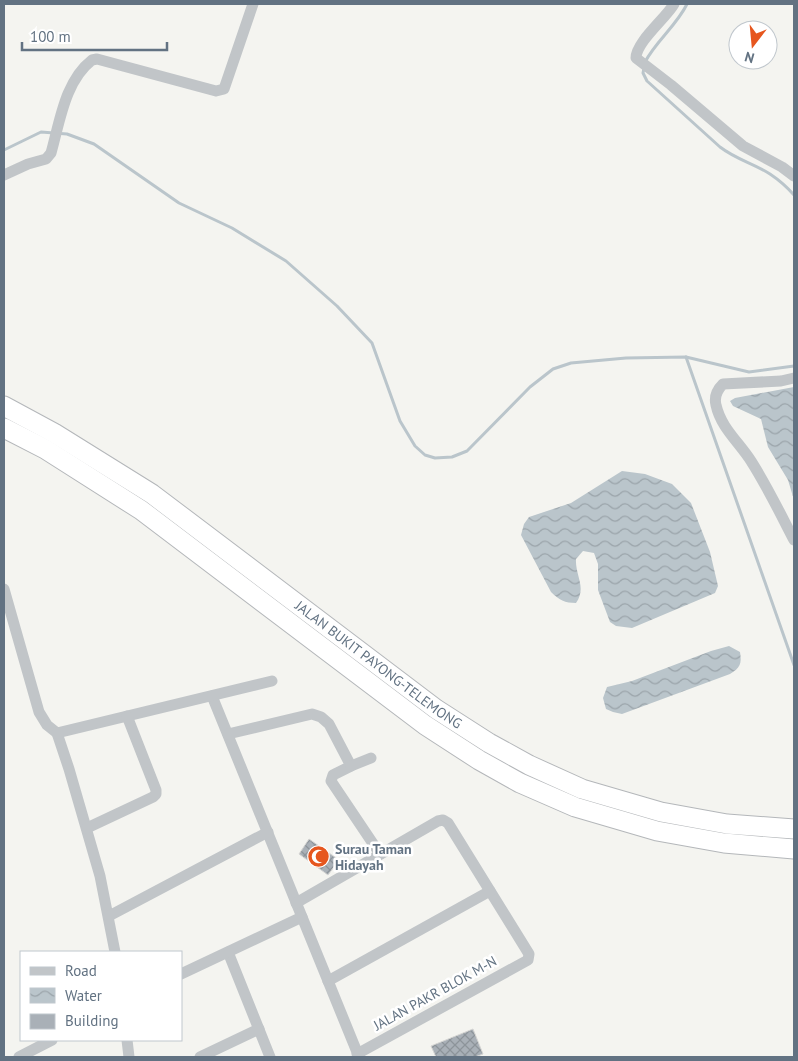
<svg xmlns="http://www.w3.org/2000/svg" width="798" height="1061" font-family="'PT Sans',sans-serif">
<defs>
<pattern id="water-waves" width="16" height="10" patternUnits="userSpaceOnUse" patternTransform="scale(1.25)"><rect width="16" height="10" fill="#bac5cb"/><path d="M0 5q4-4 8 0t8 0" fill="none" stroke="#9ba4aa"/></pattern>
<pattern id="building-cross-hatch" width="8" height="8" patternUnits="userSpaceOnUse" patternTransform="scale(1.25)"><rect width="8" height="8" fill="#a9b0b7"/><path d="M0 0l8 8M0 8l8-8" fill="none" stroke="#8d949a"/></pattern>
</defs>
<rect width="100%" height="100%" fill="#f4f4f0"/>
<!-- water -->
<g fill="url(#water-waves)">
<polygon points="794,387 794,500 788,480 768,447 761,419 733,406 730,401 735,398"/>
<path d="M622,471l23,3 27,10 19,19 19,49 8,34 -3,7 -83,35 -16,-2 -6,-4 -12,-32v-26l-4,-11 -11,-2 -7,8c-1,17 11,28 0,44 -11,0 -17,-3 -25,-11l-30,-57 3,-11 5,-7 42,-14z"/>
<path d="M729,646l11,6c2,12 0,16 -10,22l-108,40 -9,-2 -7,-3 -3,-11 4,-11 25,-6 79,-30z"/>
</g>
<g fill="none" stroke-linecap="round" stroke-linejoin="round">
<!-- stream -->
<g stroke="#bac5cb" stroke-width="3">
<path d="M645,62c11,-21 32,-37 42,-58"/>
<path d="M644,68l-1,5 4,8 73,66c17,13 33,16 50,27 9,6 17,13 24,21"/>
<polyline points="4,150 41,132 67,134 94,144 179,203 232,228 286,261 337,306 372,343 400,421 415,446 425,455 435,458 452,457 467,451 530,387 553,369 571,363 626,358 686,357 749,372 794,366"/>
<polyline points="686,357 794,665"/>
</g>
</g>
<!-- building -->
<g fill="url(#building-cross-hatch)" stroke="#d5d5d3">
<polygon points="309,839 339,860 328,875 299,854"/>
<polygon points="473,1029 483,1054 475,1057 436,1057 431,1046"/>
</g>
<g fill="none" stroke-linecap="round" stroke-linejoin="round">
<defs>
<g id="trunk">
<path id="s1" d="M4,406l50,27 98,61 284,215 53,34 40,22 53,24 79,23 66,12 67,5"/>
<polyline points="4,428 45,449 141,510 425,725 479,760 520,783 575,807 657,831 724,843 794,849"/>
</g>
</defs>
<!-- trunk casing -->
<use href="#trunk" stroke="#b4b7ba" stroke-width="21"/>
<!-- minor -->
<g stroke="#c1c5c8" stroke-width="11">
<path d="M674,4c-8,14 -38,38 -38,54l35,27 72,61 39,21 12,9"/>
<path d="M4,175l24,-11 18,-5 5,-6c9,-32 14,-72 41,-93l5,-1 119,32 8,-2 29,-85"/>
<path d="M794,378l-13,3 -58,3c-6,6 -9,13 -7,21 5,23 23,37 35,56 16,25 29,52 43,79"/>
<polyline points="4,589 39,712 47,725 57,733 69,769 100,876 115,952"/>
<polyline points="212,696 359,1057"/>
<polyline points="57,733 272,681"/>
<polyline points="228,734 312,714 321,717 329,724 351,766 333,775 331,781 380,854"/>
<polyline points="351,766 371,758"/>
<polyline points="87,828 153,797 156,794 156,790 127,716"/>
<polyline points="296,903 438,821 443,820 448,823 529,954 528,960 357,1054"/>
<polyline points="109,916 268,832"/>
<polyline points="228,952 270,1057"/>
<polyline points="181,974 302,917"/>
<polyline points="328,981 490,891"/>
<polyline points="127,1040 129,1057"/>
<polyline points="19,1057 52,1040"/>
<polyline points="200,1057 259,1029"/>
</g>
<!-- trunk -->
<use href="#trunk" stroke="#fff" stroke-width="19"/>
</g>
<!-- icons -->
<defs>
<symbol id="mosque-disc" viewBox="-11 -11 22 22"><circle r="9.5" fill="#e6561e" stroke="#fff"/><path d="M3.5-4.9A6 6 0 1 0 3.5 4.9A5 5 0 1 1 3.5-4.9Z" fill="#fff"/></symbol>
</defs>
<g fill-rule="evenodd">
<use href="#mosque-disc" x="306" y="844" width="25" height="25"/>
</g>
<g text-anchor="middle" dominant-baseline="central" stroke-width="5" stroke-linejoin="round" paint-order="stroke">
<!-- street labels -->
<g font-size="14" fill="#627282" stroke="#fff">
<text stroke="none"><textPath href="#s1" startOffset="456">JALAN BUKIT PAYONG-TELEMONG</textPath></text>
<text transform="translate(435 993) rotate(-29)">JALAN PAKR BLOK M-N</text>
</g>
<!-- poi labels -->
<g font-size="14" font-weight="bold" fill="#627282" stroke="#fff" text-anchor="start">
<text x="335" y="849">Surau Taman<tspan x="335" dy="16">Hidayah</tspan></text>
</g>
</g>
<!-- border -->
<rect width="798" height="1061" fill="none" stroke="#627282" stroke-width="10"/>
<!-- legend -->
<rect x="20" y="951" width="162" height="90" fill="#ffffff" stroke="#c0c7cd"/>
<rect x="30" y="967" width="25" height="8" fill="#c1c5c8" stroke="#c0c7cd"/>
<text x="65" y="976" font-size="15" fill="#627282">Road</text>
<rect x="30" y="988" width="25" height="15" fill="url(#water-waves)" stroke="#c0c7cd"/>
<text x="65" y="1001" font-size="15" fill="#627282">Water</text>
<rect x="30" y="1014" width="25" height="15" fill="#a9b0b7" stroke="#c0c7cd"/>
<text x="65" y="1026" font-size="15" fill="#627282">Building</text>
<!-- north arrow -->
<g transform="translate(753 45) rotate(196)"><circle r="24" fill="#ffffff" stroke="#c0c7cd"/>
<path d="M0-4L9 19L0 12L-9 19Z" fill="#e6561e"/>
<text y="-8" font-size="14" font-weight="bold" text-anchor="middle" fill="#627282">N</text>
</g>
<!-- scale -->
<path d="M22 42v8h145v-8" fill="none" stroke="#627282" stroke-width="2.5"/>
<text x="30" y="42" font-size="15" fill="#627282" stroke="#ffffff" stroke-width="4" paint-order="stroke">100 m</text>
</svg>
